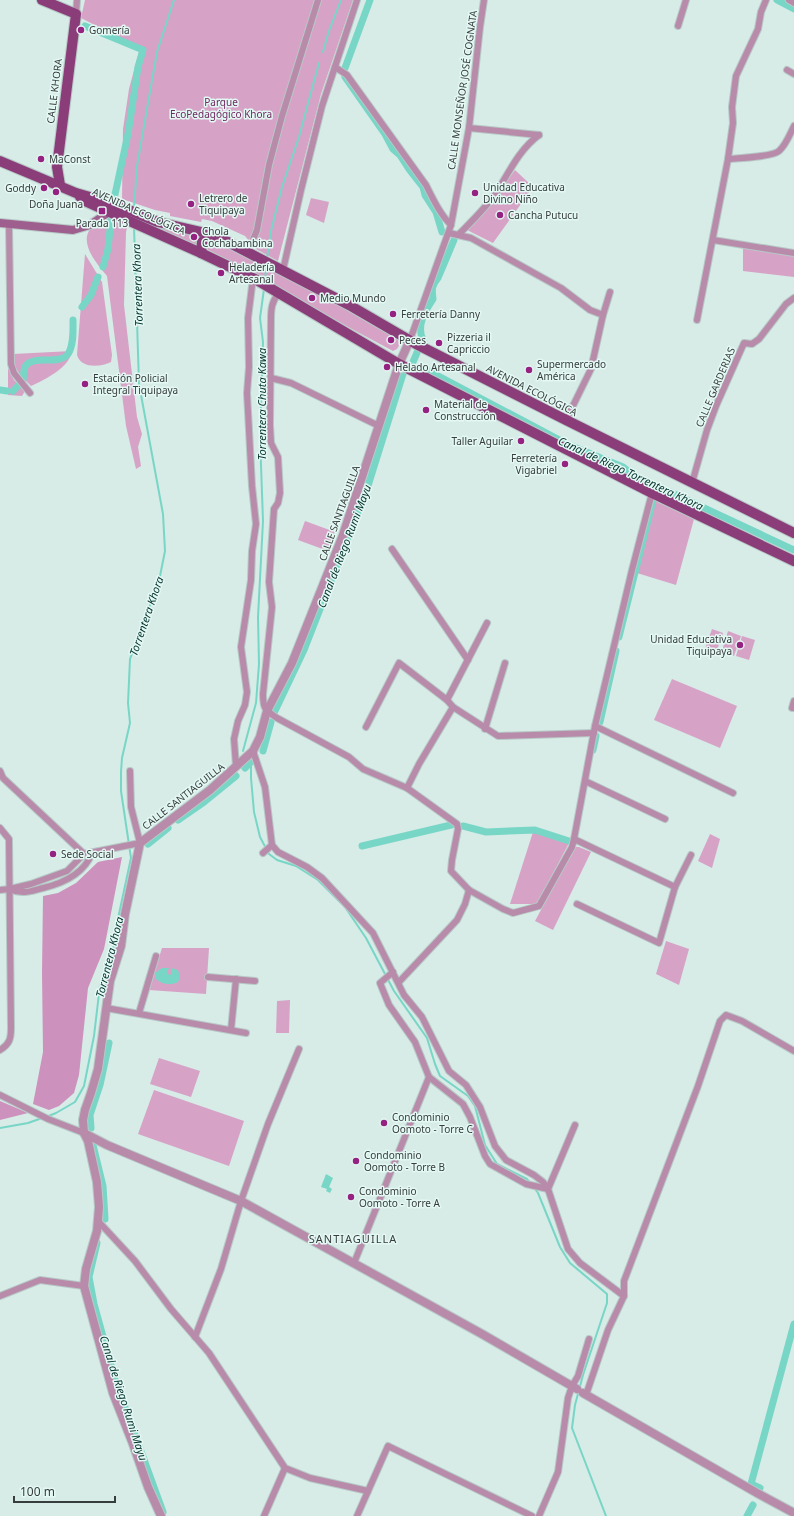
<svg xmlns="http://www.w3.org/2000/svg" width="794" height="1516" font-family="'Noto Sans',sans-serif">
<rect width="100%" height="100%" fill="#d7ebe7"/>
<!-- green -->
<g fill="#d6a3c7">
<polygon points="85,0 353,0 321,94 278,261 256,249 245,236 212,221 202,219 201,222 170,216 170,213 155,210 122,199 123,129 129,89 140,48 81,18"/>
<polygon points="515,170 533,187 493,243 467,230 477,220"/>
<polygon points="311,198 329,202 324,223 306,215"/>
<path d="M109,215l19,9 -2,8 -2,73 13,112 5,17 -4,13 3,19 -5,3 -10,-43 -19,-150c-9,-11 -29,-33 -16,-48 4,-5 12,-9 18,-13z"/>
<polygon points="151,223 202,233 199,238 198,245 182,240"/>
<path d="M210,238l69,32 123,70 -5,9 -4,2c-63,-33 -124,-68 -186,-102l-1,-6z"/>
<polygon points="743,248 794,255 794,277 743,271"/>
<path d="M85,254l17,28 10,73 -1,7c-10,5 -30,7 -34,-7z"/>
<path d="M72,351c-3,17 -26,28 -41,35 -11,-11 -17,-16 -18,-32z"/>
<polygon points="8,368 14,380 25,391 22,396 8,395"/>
<polygon points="655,501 694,519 676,585 637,573"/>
<polygon points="305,521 335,532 328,551 298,540"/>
<polygon points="712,629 723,633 716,653 705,649"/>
<polygon points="728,631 741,636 734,656 722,651"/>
<polygon points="742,636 755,640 749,660 736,656"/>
<polygon points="672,679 737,706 720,748 654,720"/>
<polygon points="533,832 569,843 538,902 534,904 510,904"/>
<polygon points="710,834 720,839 712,868 698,861"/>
<polygon points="575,847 579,847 591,852 553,930 535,921"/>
<polygon points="666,941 689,949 679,985 656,974"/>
<polygon points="162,948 209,948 206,994 149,990"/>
<polygon points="290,1000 289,1033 276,1033 277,1001"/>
<polygon points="159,1058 200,1071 191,1097 150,1084"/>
<polygon points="154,1090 244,1121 229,1166 138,1134"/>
</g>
<!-- forest -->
<g fill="#cd91bd">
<polygon points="122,857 104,949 88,988 79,1075 74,1093 59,1106 49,1110 33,1104 43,1052 42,973 43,896 58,893 76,883 98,862"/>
<polygon points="0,1101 28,1113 0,1120"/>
</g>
<!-- water -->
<g fill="#78d6c7">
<path d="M162,968h7l-2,4 2,3 3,-1 -1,-6 7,2 2,7 -2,5c-7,4 -18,2 -23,-4v-5z"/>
<polygon points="326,1174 333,1178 329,1187 332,1189 330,1193 326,1191 327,1189 321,1187"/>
</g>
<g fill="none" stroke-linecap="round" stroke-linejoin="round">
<!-- stream -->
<g stroke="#78d6c7" stroke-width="2">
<polyline points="323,52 329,31 341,0"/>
<polyline points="134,208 137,166 157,52 174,0"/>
<polyline points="267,258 271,231 282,187 299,137 319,63"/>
<polyline points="265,280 266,267"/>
<polyline points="243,751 256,703 259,664 258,617 263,521 260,437 263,342 260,318 264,289"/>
<polyline points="251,762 251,778 254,812 260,837 269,854 277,860 296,866 318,880 345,907 366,938 394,991 427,1038 435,1064 440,1076 468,1096 475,1106 485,1145 497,1164 527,1179 531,1184"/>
<polyline points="46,1117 56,1113 75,1102 84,1086 94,1036 100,985 113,951 116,928 131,858 121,791 121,772 122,758 130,723 128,703 130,659 159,581 165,551 163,514 139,384 134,227"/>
<polyline points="0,1128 28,1123 42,1118"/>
<polyline points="535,1189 538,1193 560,1247 570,1263 607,1294 607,1303 583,1375 575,1405 572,1428 606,1516"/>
</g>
<!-- canal -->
<g stroke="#78d6c7" stroke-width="7">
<polyline points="777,0 794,9"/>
<polyline points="85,26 143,50 138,67 128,134 114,199"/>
<polyline points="345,68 370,0"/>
<polyline points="345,77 385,134 393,149 400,155 409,169 423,187 425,195 436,212 442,232"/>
<polyline points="103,267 108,249 111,220"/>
<polyline points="82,307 91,295 98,277"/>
<path d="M423,340c-7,-14 2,-29 10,-41 -1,-9 -2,-13 5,-21l16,-38"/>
<polyline points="413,362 419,348"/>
<polyline points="427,370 569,445 623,467 634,476 657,488 670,492 794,550"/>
<path d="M23,380c1,-4 0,-9 2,-13 6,-13 34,-1 43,-13 6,-9 5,-24 5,-34"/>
<polyline points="0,390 7,391"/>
<polyline points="13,391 20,384"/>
<polyline points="619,637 653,500"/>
<polyline points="274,713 304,650 367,489 403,374"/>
<polyline points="600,722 616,651"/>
<polyline points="593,750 596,736"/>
<polyline points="263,751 271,722"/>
<polyline points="245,768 255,758"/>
<polyline points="178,820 204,802 236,776"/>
<polyline points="463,826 486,832 535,830 569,841"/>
<polyline points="148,844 168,828"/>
<polyline points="362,846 451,825"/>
<polyline points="91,1128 90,1115 100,1085 109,1043"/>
<polyline points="92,1141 103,1186 105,1219"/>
<polyline points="97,1243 89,1277 94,1304 115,1380 163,1512"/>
<polyline points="760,1488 751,1484 794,1324"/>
<polyline points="747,1516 753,1505"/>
</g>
<defs>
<g id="minor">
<polyline points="789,0 794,3"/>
<polyline points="76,14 77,0"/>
<polyline points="678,26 686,0"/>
<path d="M335,67l12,8 79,110c7,14 14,29 25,40"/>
<polyline points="787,70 794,74"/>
<polyline points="469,128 539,135"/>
<path d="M728,159c11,-1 44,-2 51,-8 7,-6 11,-17 15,-25"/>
<polyline points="9,224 11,364 14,373 30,393"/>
<polyline points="449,233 471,238 561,288 590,310 603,315"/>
<path d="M459,234c14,-14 28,-27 39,-44 12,-20 22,-41 41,-55"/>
<polyline points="713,240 794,253"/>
<polyline points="248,252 257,230 269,165 282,116 318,0"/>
<polyline points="283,270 301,190 322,106 357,0"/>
<path d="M279,293c-7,8 -8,15 -8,26l-1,106 1,18 7,14 2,36 -2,10 -4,6 -5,73 3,25 -9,87c0,15 2,16 14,24l72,39 14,12 44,19 50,36 1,5 -6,31 -1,11 18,19 34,19 10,4 26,-7 33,-59 2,-8 21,-113 37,-156 20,-77"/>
<polyline points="697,320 728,159 733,123 732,107 736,76 758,29 761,12 766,0"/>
<polyline points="410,340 451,225 469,128 480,27 484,0"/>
<polyline points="271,378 291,383 379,426"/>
<polyline points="566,420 591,369 603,315 610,292"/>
<polyline points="692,483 707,430 716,406 744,343 752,344 759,339 786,304 794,298"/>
<polyline points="392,549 468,660"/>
<polyline points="447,700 487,623"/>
<polyline points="794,701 792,708 794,708"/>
<polyline points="595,726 733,793"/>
<polyline points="366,727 399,663 447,700 453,707 498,736 594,733"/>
<polyline points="485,729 505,663"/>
<polyline points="253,751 265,787 272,845 278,852 307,867 322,878 373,933 404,995 422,1017 449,1071 466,1085 480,1107 495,1146 506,1160 534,1175 543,1182 548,1189 568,1249 580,1263 624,1296"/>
<polyline points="236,766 234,739 238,721 245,705 247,692 241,647 251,580 252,551 256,524 252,486 247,393 249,367 248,318 253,278"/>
<polyline points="0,771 3,778 84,854"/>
<polyline points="585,781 665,819"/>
<polyline points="407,788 419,764 453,707"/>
<path d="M0,828l9,11 2,189c0,10 -1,16 -11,22"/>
<polyline points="574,839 675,887"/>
<polyline points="263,853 272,845"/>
<path d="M10,889c12,6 21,2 33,-1 21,-5 41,-14 49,-35"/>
<polyline points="0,890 10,889 31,884 67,871 84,854 140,843 131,807 130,771"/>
<polyline points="577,904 659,943 675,887 691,855"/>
<polyline points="393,972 380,983 389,1005 415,1042 429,1077 463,1104 470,1117 485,1156 490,1164 526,1184 548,1189 575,1125"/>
<polyline points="208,977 255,981"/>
<polyline points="399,982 457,920 465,904 469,890"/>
<polyline points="106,1008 246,1033"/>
<polyline points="139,1013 156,956"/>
<polyline points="231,1030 236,979"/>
<polyline points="0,1095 48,1119 84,1133"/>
<polyline points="98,1221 135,1261 171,1309 209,1353 285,1468 310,1478 368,1491"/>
<polyline points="354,1263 429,1077"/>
<polyline points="0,1296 40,1280 84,1286"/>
<polyline points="195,1337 221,1269 241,1201 268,1124 299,1049"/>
<polyline points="586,1395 608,1330 624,1296 624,1281 698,1086 720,1021 726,1015 742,1021 794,1051"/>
<polyline points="264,1516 285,1468"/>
<polyline points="357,1516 388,1446 532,1516"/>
<polyline points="539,1516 558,1472 568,1398 572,1386 578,1376 589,1339"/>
</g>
<g id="tertiary">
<polyline points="84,1133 107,1145 241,1201 482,1334 577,1389"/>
<polyline points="583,1393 757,1493 794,1513"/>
<polyline points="161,1516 148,1487 133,1444 113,1393 84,1286 86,1269 97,1231 99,1207 97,1182 88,1141 84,1133 83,1120 85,1110 91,1093 98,1069 110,981 121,946 125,914 140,843 210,790 253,751 260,737 267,711 292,663 343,535 399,364 410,340"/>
</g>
<polyline id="secondary" points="0,223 73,230 90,225 109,212"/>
<g id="primary">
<polyline points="42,0 76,14 57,167 60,185"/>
<polyline points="0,161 76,193 114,204 158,222 210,234 224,240 349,305 416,344 566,420 794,533"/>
<polyline points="80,197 87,202 201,253 255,279 399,364 652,493 794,561"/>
<polyline points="201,253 202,242 210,234"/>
</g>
</defs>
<!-- minor casing -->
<use href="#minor" stroke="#b7c8c5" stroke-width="8"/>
<!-- tertiary casing -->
<use href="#tertiary" stroke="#b7c8c5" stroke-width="10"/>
<!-- secondary casing -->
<use href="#secondary" stroke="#b7c8c5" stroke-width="10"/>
<!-- primary casing -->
<use href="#primary" stroke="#b7c8c5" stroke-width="12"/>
<!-- minor -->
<use href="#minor" stroke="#b88bab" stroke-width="6"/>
<!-- tertiary -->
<use href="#tertiary" stroke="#b88bab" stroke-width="8"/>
<!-- secondary -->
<use href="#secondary" stroke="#9e5e8e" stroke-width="8"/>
<!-- primary -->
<use href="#primary" stroke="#8a3d79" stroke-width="10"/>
</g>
<!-- markers -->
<g fill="#952280" stroke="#e4f8f4" stroke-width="1.5">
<circle cx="81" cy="30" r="4"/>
<circle cx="41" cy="159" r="4"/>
<circle cx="44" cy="188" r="4"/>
<circle cx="56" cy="192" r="4"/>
<circle cx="475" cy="193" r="4"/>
<circle cx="191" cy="204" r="4"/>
<rect x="98" y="207" width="8" height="8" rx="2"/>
<circle cx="500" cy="215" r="4"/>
<circle cx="194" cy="237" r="4"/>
<circle cx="221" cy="273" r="4"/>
<circle cx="312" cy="298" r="4"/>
<circle cx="393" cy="314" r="4"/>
<circle cx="391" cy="340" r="4"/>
<circle cx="439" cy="343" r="4"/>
<circle cx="387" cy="367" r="4"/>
<circle cx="529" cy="370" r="4"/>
<circle cx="85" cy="384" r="4"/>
<circle cx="426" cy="410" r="4"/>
<circle cx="521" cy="441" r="4"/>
<circle cx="565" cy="464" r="4"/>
<circle cx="740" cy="645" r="4"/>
<circle cx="53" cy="854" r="4"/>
<circle cx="384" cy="1123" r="4"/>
<circle cx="356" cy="1161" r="4"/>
<circle cx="351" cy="1197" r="4"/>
</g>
<g text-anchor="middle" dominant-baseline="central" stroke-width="3" stroke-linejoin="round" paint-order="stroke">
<!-- poi labels -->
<g font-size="10" fill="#363d3c" stroke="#e4f8f4" text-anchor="start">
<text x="89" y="30">Gomería</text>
<text x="49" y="159">MaConst</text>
<text x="483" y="187">Unidad Educativa<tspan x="483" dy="12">Divino Niño</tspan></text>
<text x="36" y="188" text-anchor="end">Goddy</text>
<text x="199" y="198">Letrero de<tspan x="199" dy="12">Tiquipaya</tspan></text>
<text x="56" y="204" text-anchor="middle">Doña Juana</text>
<text x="508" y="215">Cancha Putucu</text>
<text x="102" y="223" text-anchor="middle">Parada 113</text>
<text x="202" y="231">Chola<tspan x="202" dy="12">Cochabambina</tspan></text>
<text x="229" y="267">Heladería<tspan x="229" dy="12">Artesanal</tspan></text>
<text x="320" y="298">Medio Mundo</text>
<text x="401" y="314">Ferretería Danny</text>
<text x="447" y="337">Pizzeria il<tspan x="447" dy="12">Capriccio</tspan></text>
<text x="399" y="340">Peces</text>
<text x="537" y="364">Supermercado<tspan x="537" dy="12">América</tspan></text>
<text x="395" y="367">Helado Artesanal</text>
<text x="93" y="378">Estación Policial<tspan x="93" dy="12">Integral Tiquipaya</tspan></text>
<text x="434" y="404">Material de<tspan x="434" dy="12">Construcción</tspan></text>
<text x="513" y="441" text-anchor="end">Taller Aguilar</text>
<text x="557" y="458" text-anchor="end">Ferretería<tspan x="557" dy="12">Vigabriel</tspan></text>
<text x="732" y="639" text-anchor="end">Unidad Educativa<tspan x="732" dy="12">Tiquipaya</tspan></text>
<text x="61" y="854">Sede Social</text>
<text x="392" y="1117">Condominio<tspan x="392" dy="12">Oomoto - Torre C</tspan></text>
<text x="364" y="1155">Condominio<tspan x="364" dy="12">Oomoto - Torre B</tspan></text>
<text x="359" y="1191">Condominio<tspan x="359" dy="12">Oomoto - Torre A</tspan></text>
</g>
<!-- street labels -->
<g font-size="10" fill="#363d3c" stroke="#e4f8f4">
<text transform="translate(462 90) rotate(-82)">CALLE MONSEÑOR JOSÉ COGNATA</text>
<text transform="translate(54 91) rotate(-83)">CALLE KHORA</text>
<text transform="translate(139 211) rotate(24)">AVENIDA ECOLÓGICA</text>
<text transform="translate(715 387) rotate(-67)">CALLE GARDERIAS</text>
<text transform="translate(532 390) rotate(27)">AVENIDA ECOLÓGICA</text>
<text transform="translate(339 513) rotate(-70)">CALLE SANTIAGUILLA</text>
<text transform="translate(183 796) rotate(-38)">CALLE SANTIAGUILLA</text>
</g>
<!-- park labels -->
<g font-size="10" fill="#6f2860" stroke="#e4f8f4">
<text x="221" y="102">Parque<tspan x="221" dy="12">EcoPedagógico Khora</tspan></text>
</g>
<!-- water labels -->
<g font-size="11" font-style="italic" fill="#04332d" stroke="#e4f8f4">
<text transform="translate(137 285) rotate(-92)">Torrentera Khora</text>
<text transform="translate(261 404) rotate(-90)">Torrentera Chuta Kawa</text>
<text transform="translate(631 473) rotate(25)">Canal de Riego Torrentera Khora</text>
<text transform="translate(344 546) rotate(-69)">Canal de Riego Rumi Mayu</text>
<text transform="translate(146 616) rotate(-71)">Torrentera Khora</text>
<text transform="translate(109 957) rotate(-76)">Torrentera Khora</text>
<text transform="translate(124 1398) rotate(72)">Canal de Riego Rumi Mayu</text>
</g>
<!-- neighbourhood labels -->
<g font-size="11" letter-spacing="1" fill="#363d3c" stroke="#e4f8f4">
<text x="353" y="1238">SANTIAGUILLA</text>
</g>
</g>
<!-- scale -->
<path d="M14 1496v6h101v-6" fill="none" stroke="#363d3c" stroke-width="2"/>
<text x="20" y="1496" font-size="12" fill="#363d3c" stroke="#e4f8f4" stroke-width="3" paint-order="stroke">100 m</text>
</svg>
